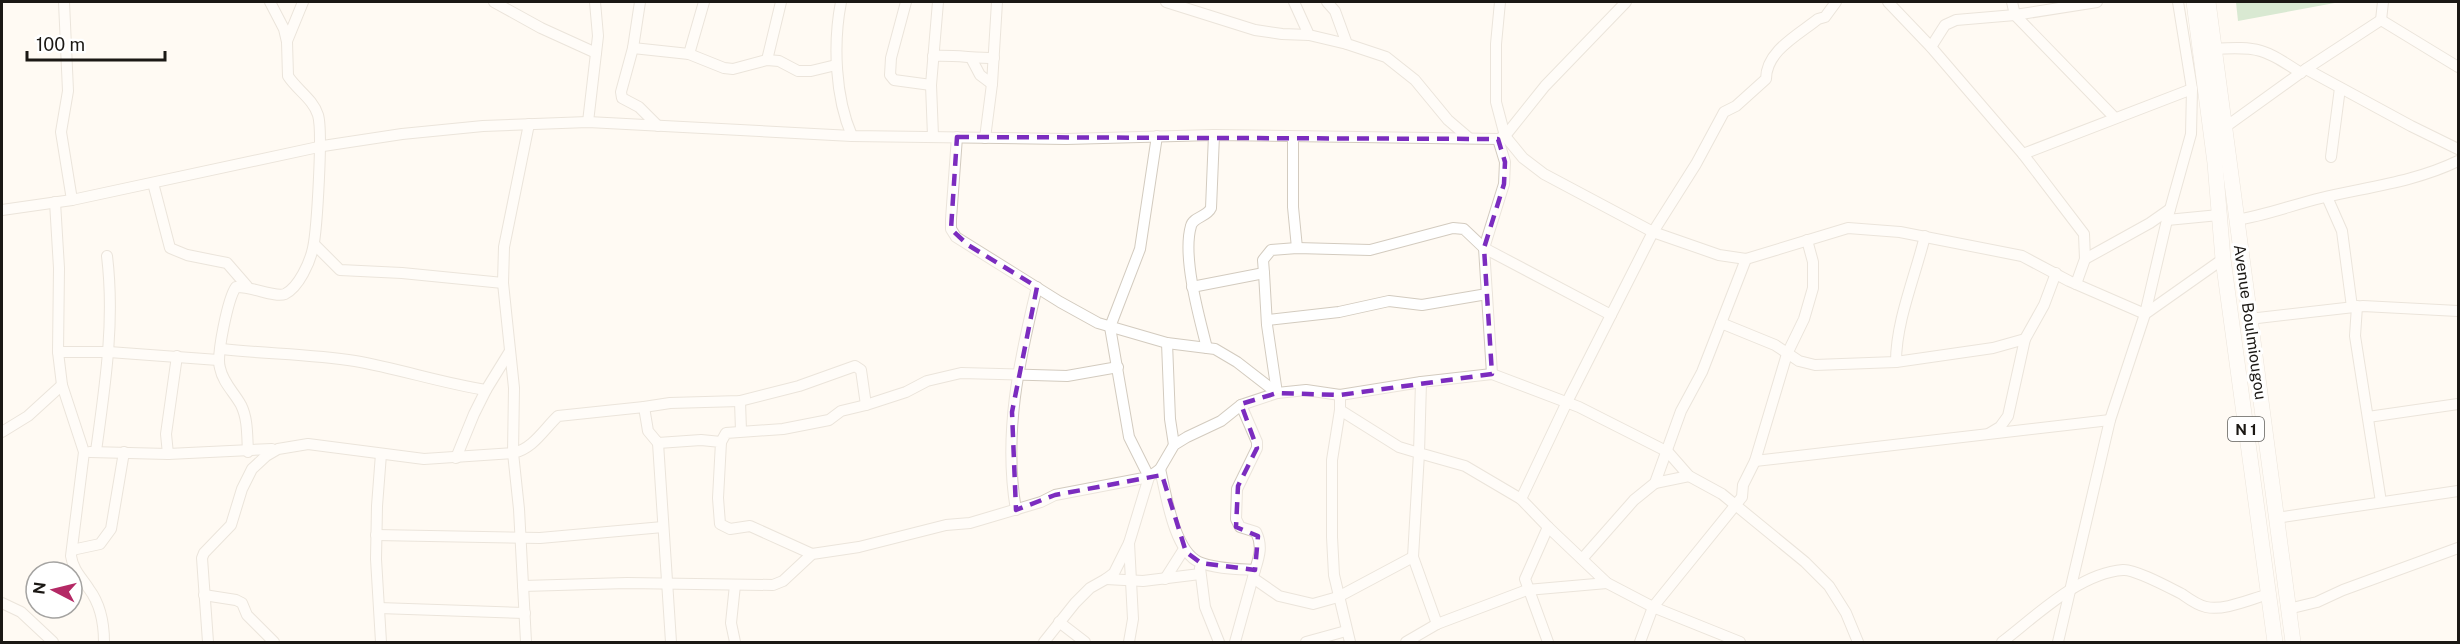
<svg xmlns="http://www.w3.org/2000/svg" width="2460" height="644" font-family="'Public Sans',sans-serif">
<rect width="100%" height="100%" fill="#fffaf3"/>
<!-- forest -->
<polygon fill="#aad4ab" points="2236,2 2340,2 2238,21"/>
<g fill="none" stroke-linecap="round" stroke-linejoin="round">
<defs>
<g id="minor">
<polyline points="64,2 68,91 61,132 72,200"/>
<polyline points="494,2 541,28 596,53"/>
<polyline points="640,2 633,48 621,92 622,98 639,107 658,126"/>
<path d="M841,2c-8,41 -6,95 11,134"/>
<polyline points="906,2 891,58 890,75 894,80 931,85"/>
<polyline points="1166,2 1255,30 1282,34 1309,35"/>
<polyline points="1294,2 1309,35 1347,44"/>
<polyline points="1327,2 1335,11 1347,44 1386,57 1415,80 1448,120 1469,138"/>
<polyline points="1500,2 1496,44 1496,102 1505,136 1523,158 1544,174 1653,232 1719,255 1746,259 1848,228 1900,232 2022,256 2069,281 2145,314 2167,220 2191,134 2192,89 2178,2"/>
<polyline points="1888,2 1931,47 2023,154 2084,234 2085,259 2076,284"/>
<polyline points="2012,2 2015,15 2114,117"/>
<polyline points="2381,20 2383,2"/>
<polyline points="287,41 303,2"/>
<polyline points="1931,47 1945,25 1956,20 2015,15 2097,2"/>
<polyline points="633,48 689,54 724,68 733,69 767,60 779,61 798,71 811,71 836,65"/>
<path d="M2214,49c45,-3 50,0 87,24"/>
<polyline points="689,54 704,2"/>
<path d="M933,56c21,-1 40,2 61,2"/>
<polyline points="971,58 980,75 992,84"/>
<polyline points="767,60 781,2"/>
<polyline points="2306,69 2411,126 2458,149"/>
<polyline points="588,122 598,36 595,2"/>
<polyline points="2224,128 2306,69 2381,20 2458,67"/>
<polyline points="933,136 931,85 938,2"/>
<polyline points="957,137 951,219 951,229 956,237 1060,302 1098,323 1167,343 1215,349 1237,362 1277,393 1306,390 1340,395 1421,382 1492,374 1579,407 1668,452 1689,476 1722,494 1805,562 1829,586 1846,613 1858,642"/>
<polyline points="1293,137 1293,207 1297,248"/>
<polyline points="985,138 992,84 997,2"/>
<polyline points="2023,154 2192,89"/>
<polyline points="2331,157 2340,88"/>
<polyline points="153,183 170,248 187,255 227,263 247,286"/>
<polyline points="2327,197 2342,231 2352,307"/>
<path d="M55,202l4,66 -1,84 4,33 22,67 -13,104c2,14 11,22 18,33 12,16 15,34 15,53"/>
<polyline points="2,210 72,200 323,146 402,134 483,126 588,122 852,136 1066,139 1214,135 1498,139 1505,136 1545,86 1626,2"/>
<polyline points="2167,220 2219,215"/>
<path d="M2236,220c28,-4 56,-15 85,-22 46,-11 94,-16 137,-37"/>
<polyline points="314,244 340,270 402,273 503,283"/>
<polyline points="2085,259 2150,223 2170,209"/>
<polyline points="1192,287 1264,273"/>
<polyline points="2357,306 2355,336 2381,502"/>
<polyline points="2249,319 2363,306 2458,311"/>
<polyline points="1267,320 1339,312 1389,301 1422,305 1487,294"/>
<polyline points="1721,323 1775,345 1799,361 1815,365 1896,362 1993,348 2025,339"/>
<polyline points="1167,343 1170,419 1174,445"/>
<path d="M1207,348c-8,-31 -25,-92 -16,-122 2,-9 16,-9 20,-18l3,-73"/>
<path d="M222,349c44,5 89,5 133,12 45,8 87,22 131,29l24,-39"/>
<polyline points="58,352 109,352 218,360"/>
<path d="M1896,362c0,-41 19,-85 29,-126"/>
<polyline points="1492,374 1484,248 1504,184 1505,162 1498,139"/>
<polyline points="1421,382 1419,453 1465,466 1521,499 1548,527 1525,579 1548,642"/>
<polyline points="1340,395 1340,410 1399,447 1419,453 1413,557 1437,624"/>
<polyline points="740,401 741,431"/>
<path d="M1241,405l16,37v6l-20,41 -1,30 4,8 16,5c7,14 3,25 -1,38"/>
<polyline points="644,407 670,403 740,401 799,386 855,366 861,370 866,405"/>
<polyline points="1340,410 1332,460 1332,537 1334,575 1350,642"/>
<polyline points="2368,417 2458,404"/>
<polyline points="2,432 28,416 62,385"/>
<polyline points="1990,433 2000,427 2008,416 2025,339 2044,305 2056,273"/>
<polyline points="721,442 726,433 783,429 829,420 841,411 866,405 906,392 927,381 961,373 1067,376 1118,367"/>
<polyline points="658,443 671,642"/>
<path d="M96,451c9,-65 19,-129 11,-195"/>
<polyline points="90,452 168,454 272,449"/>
<path d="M248,452c-1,-16 0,-33 -7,-47 -7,-13 -18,-22 -21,-37 -4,-12 8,-70 16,-81 15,-1 39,11 49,7 14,-7 25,-32 28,-46 4,-19 10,-117 5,-133 -5,-16 -21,-25 -30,-39l-1,-34 -3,-13 -14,-27"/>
<polyline points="168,454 166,434 177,356"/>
<polyline points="381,454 377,506 376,559 381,642"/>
<polyline points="456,458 474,414 486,390"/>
<polyline points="1755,461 2110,420"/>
<path d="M1160,469c6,25 14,82 39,93 16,7 40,7 56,8l-20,72"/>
<polyline points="1655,483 1689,476"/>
<path d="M1521,499l45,-95 87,-172 43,-68 28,-52 12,-6 30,-27c0,-28 32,-44 52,-60l7,-2 11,-15"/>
<path d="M1016,510c-13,-76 3,-149 21,-223"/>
<polyline points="2276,518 2458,491"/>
<polyline points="1548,527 1607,583 1653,607 1740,642"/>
<polyline points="376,535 540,538 663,527"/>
<polyline points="72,550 100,544 111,529 124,452"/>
<polyline points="1582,559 1634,500 1655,483 1681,411 1702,372 1746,259"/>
<polyline points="1200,568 1205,607 1219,642"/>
<polyline points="1253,578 1279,596 1313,604 1338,597 1413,557"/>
<polyline points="1106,579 1143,581 1200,574"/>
<polyline points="1165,579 1184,549"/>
<polyline points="735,585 731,623 735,642"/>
<polyline points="523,586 627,583 773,585 783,581 812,554 859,547 946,525 970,523 1041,502 1055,495 1149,477 1129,437 1110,327 1140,249 1157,136"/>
<polyline points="204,595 236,600 242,603 247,615 274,642"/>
<polyline points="2,603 21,612 53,642"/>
<polyline points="379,608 525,613"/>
<polyline points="2288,609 2317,602 2343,590 2458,548"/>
<polyline points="1059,622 1085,642"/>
<polyline points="208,642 202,558 204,553 231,525 242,489 252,469 266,456 278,449 308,444 424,459 513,453 514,388 503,283 504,247 529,124"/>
<path d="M526,642l-7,-133 -6,-56c20,-4 31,-24 45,-37l86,-9 4,24 10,12 43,-3 20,2 -3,56 2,26 10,5 20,-3 62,28"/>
<polyline points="1044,642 1075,603 1090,588 1106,579 1114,573 1129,543 1149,477 1160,469 1174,445 1187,437 1221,421 1241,405 1277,393 1267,325 1264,273 1263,260 1271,250 1297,248 1370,250 1453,228 1464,229 1484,248 1611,315"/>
<polyline points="1129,642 1133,619 1129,543"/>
<polyline points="1306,642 1346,631"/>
<polyline points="1406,642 1437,624 1527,590 1607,583"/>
<polyline points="1640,642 1653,607 1742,497 1743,485 1755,461 1787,354 1804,319 1813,288 1813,262 1807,240"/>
<path d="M2002,642c33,-25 77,-69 121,-72 12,-1 47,18 59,24 7,5 15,11 24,13 19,4 44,-8 63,-13"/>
<polyline points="2058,642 2110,420 2145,314 2223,259"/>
</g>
<g id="highway">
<polyline points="2194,2 2215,163 2223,259 2275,642"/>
<polyline points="2208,2 2293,642"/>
</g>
</defs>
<!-- minor casing -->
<use href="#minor" stroke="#d3cbbf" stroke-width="12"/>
<!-- highway casing -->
<use href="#highway" stroke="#d3cbbf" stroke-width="16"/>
<!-- minor -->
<use href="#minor" stroke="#fff" stroke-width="10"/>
<!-- highway -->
<use href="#highway" stroke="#fff" stroke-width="15"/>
</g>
<!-- marked area -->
<path d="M0 0H2460V644H0ZM957,137l541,2 7,23 -1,22 -20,64 8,126 -152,21 -63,-2 -36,11 16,44 -19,38 -2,41 22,9 -3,34 -54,-7 -15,-11 -24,-77 -107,20 -39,15 -4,-98 25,-125 -69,-42 -17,-16z" fill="#fffaf3" fill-opacity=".55" fill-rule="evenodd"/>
<path fill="none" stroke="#7b2cbf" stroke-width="4.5" stroke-dasharray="12 8" stroke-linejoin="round" d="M957,137l541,2 7,23 -1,22 -20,64 8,126 -152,21 -63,-2 -36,11 16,44 -19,38 -2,41 22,9 -3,34 -54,-7 -15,-11 -24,-77 -107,20 -39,15 -4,-98 25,-125 -69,-42 -17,-16z"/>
<g text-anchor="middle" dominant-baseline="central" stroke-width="6" stroke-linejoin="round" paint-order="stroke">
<!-- shield labels -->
<rect fill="#fff" stroke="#5f5d5a" stroke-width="1.5" x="2228" y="417" width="36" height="24" rx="4.5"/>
<g font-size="15" font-weight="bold" fill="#1b1814">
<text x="2246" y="429">N 1</text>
</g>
<!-- street labels -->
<g font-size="16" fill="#1b1814" stroke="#fff">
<text transform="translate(2250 322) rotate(82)">Avenue Boulmiougou</text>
</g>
</g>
<!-- border -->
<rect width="2460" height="644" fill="none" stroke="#1b1814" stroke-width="6"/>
<!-- north arrow -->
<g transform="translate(54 590) rotate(277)"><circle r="28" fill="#ffffff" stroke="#a4a3a1" stroke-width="1.5"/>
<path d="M0-4.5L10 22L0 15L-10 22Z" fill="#b42965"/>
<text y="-9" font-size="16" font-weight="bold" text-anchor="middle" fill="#1b1814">N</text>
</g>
<!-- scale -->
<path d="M27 51v9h138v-9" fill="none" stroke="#1b1814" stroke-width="3"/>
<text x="36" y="51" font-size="18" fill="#1b1814" stroke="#ffffff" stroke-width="4.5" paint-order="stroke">100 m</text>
</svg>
